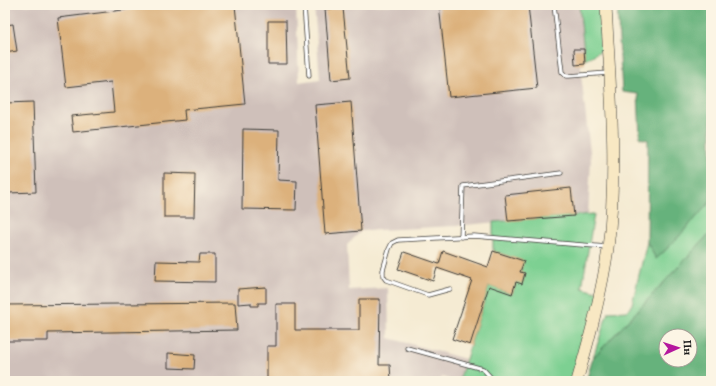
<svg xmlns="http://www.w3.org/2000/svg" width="716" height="386" font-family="Vollkorn,serif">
<rect width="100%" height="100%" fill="#fcf5e5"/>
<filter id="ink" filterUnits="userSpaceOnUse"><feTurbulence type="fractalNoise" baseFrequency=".025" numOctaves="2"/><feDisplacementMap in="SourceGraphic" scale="8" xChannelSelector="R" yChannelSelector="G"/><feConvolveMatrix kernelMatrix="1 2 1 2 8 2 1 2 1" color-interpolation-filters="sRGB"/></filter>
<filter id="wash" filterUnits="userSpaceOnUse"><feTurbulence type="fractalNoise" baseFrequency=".012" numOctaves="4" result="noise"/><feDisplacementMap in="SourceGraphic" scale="16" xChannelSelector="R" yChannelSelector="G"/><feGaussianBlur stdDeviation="0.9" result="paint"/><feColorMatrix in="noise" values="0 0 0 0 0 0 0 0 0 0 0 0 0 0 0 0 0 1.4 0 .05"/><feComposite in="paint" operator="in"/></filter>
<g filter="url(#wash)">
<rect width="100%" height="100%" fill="#f5ebd3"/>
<!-- industrial -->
<polygon fill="#cfc0ba" points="5,5 296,5 299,82 320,79 314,5 579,5 585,64 581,65 581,75 591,160 588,214 454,226 361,231 347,245 349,290 388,288 389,338 465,359 459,381 454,381 442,377 441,381 5,381"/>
<!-- green -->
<g fill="#7dd092" stroke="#4c7657">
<polygon points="579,5 599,5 602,50 585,60"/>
<polygon points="711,201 711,232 593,358 608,312 627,311 631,308 647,242 656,259 672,244"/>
<polygon points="594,214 582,288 601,293 577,381 459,381 489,286 512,294 516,282 522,283 525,274 520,272 523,261 493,251 493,222"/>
</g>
<!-- forest -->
<g fill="#66b27c" stroke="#41674c" fill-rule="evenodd">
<polygon points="617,5 711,5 711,201 672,244 656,259 647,242 648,140 640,138 638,94 622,92"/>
<path d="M711,232v149h-125l7,-23zM666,336h24v24h-24z"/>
</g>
<g id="blocks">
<!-- building -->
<g fill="#dcb17b">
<polygon points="131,5 235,5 245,104 184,110 185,120 73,132 71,116 114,112 111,82 66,87 58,18 131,9"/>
<polygon points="439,5 528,5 537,88 449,97"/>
<polygon points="343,8 350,78 331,80 325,9"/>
<polygon points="268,21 286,21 287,64 268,64"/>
<polygon points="13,24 17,51 5,53 5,25"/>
<polygon points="574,49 584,49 585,64 575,65"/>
<polygon points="33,102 36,192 8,193 5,103"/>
<polygon points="351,102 361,231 325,234 315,105"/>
<polygon points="243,129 279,130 278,180 297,181 296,210 242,209"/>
<polygon points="164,173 195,174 194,217 164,217"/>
<polygon points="571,188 574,216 508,221 505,195"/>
<polygon points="443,251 488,267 493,251 524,261 520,272 525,273 522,284 516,282 512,294 489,286 470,345 452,339 472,280 437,268 433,281 398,269 404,252 439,264"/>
<polygon points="200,254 215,254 215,282 155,281 156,261 199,262"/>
<polygon points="266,287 266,303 258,303 258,306 251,306 251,303 238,304 238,289"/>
<polygon points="359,299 380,299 379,365 390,365 391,381 267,381 267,346 276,346 276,304 295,304 295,330 359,330"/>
<polygon points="235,303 237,330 48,333 48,341 5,341 5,305"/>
<polygon points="168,353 195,355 194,369 168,368"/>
</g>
</g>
</g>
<g filter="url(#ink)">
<use href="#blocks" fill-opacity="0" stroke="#3d3b37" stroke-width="1"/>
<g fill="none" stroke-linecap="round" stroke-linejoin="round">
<defs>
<g id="lane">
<polyline points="304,5 309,76"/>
<polyline points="554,5 562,72 566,76 569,76 608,73"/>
<polyline points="461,237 463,186 561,173"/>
<polyline points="450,289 428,295 386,280 383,276 383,270 389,249 392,243 398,240 474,236 607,247"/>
<polyline points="407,348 483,369 494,381"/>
</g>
<path id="secondary" d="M577,381c13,-44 25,-88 31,-133 10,-80 2,-163 -2,-243"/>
</defs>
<!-- lane casing -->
<use href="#lane" stroke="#3d3b37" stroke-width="5"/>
<!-- secondary casing -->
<use href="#secondary" stroke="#3d3b37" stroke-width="12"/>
<!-- lane -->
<use href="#lane" stroke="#fff" stroke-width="3.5"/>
<!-- secondary -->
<use href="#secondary" stroke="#f8e8c3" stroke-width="11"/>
</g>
</g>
<!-- margin -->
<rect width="716" height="386" fill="none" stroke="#fcf5e5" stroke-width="20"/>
<!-- north arrow -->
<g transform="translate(678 348) rotate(87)"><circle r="19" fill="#fcf5e5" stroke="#a29e95"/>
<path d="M0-3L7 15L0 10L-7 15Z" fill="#b5179e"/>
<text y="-6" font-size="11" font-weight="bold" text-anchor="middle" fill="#1c1c1c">Пн</text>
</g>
</svg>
